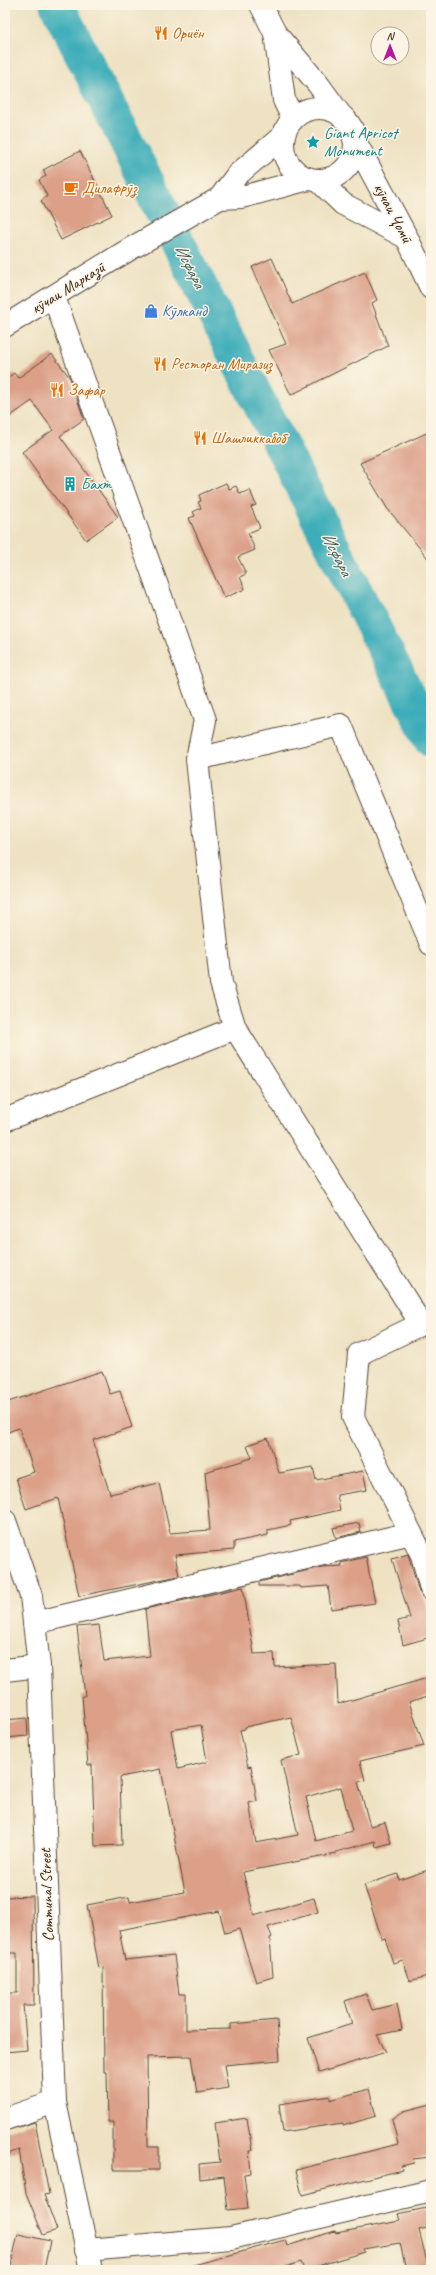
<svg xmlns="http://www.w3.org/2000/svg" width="436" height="2275" font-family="Caveat,sans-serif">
<rect width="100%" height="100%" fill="#fcf5e5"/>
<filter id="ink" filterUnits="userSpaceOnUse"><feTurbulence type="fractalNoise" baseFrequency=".025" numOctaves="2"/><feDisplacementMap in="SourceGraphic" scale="8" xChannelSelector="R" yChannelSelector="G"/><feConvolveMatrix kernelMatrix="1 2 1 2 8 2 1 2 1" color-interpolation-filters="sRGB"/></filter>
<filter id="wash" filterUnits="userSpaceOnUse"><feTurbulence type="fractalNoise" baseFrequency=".012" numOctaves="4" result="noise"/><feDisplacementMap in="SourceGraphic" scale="16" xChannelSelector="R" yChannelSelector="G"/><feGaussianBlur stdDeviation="0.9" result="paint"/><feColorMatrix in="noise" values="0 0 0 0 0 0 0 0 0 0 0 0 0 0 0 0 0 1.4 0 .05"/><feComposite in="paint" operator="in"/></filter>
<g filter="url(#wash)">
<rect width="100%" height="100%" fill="#eee2c3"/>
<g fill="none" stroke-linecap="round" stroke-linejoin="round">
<!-- river -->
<polyline stroke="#3dadb9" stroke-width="35" points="57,5 431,740"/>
</g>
<g id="blocks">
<!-- building -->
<g fill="#dca089" fill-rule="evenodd">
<polygon points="80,151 112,215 61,240 41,201 47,196 39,180 46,176 43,170"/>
<polygon points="272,258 292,304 365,272 377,300 372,303 388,346 291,395 269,350 286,344 252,267"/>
<polygon points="52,354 70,378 84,419 60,436 118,517 86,540 22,452 53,430 32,401 5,420 5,380 14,373 18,378"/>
<polygon points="431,431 431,562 387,508 360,463"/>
<polygon points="226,483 229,489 236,486 240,494 250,490 256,505 251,507 260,528 248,533 255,550 238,557 246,574 240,577 245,589 224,598 189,518 195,516 193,512 201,508 198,502 201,501 199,495"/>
<polygon points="102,1371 110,1394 120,1391 132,1427 93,1440 110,1494 159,1483 170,1533 210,1530 205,1472 252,1458 247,1445 268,1438 279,1473 313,1467 316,1480 363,1471 367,1490 337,1495 340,1510 290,1521 291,1525 268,1530 268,1535 234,1542 234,1550 175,1555 179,1576 79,1596 58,1498 26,1509 16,1478 34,1472 19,1428 5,1433 5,1403"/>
<polygon points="359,1523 361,1532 336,1538 333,1528"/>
<polygon points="408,1554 419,1592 425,1599 431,1624 431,1637 403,1645 398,1621 410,1618 392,1559"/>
<polygon points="366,1557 375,1603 331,1609 328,1586 301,1588 300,1586 259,1586 259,1582 322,1567 342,1566 341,1563"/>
<path d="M243,1587l11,67 20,-1 1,14 61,-3 2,40 93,-27v18l-22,7 15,44 -64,15 5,19 -7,2 12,44 15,-4 6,21 -15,4 -1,-6 -39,11v2l-93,18 11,44 60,-18 4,14 -50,15 4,10 -2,1 3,39 -17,5 -17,-53 -14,4 -6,-22 -100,19 6,30 49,-5 5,39h7v36l45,-1v-5l46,-4 3,40 -56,5 4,23 -31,5 -6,-37 -44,1 1,90h11v23h-46v-48h-5l-1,-50h-3l-1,-105 -4,1 -12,-63 42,-8 1,5 55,-10 -24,-123 -41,8 2,68 -27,1 -3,-81h-4l-6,-69h3l-8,-69 22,-2 5,36 46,-5 -5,-47zM291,1717l10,38 -20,5 17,75 -42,8 -7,-40 8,-2 -6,-35 -3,1 -8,-37 5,-1v-2zM201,1725l6,37 -29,7 -7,-39zM341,1787l11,44 -36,10 -10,-44z"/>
<polygon points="27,1718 28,1736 5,1738 5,1720"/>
<polygon points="431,1869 431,1975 410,1981 403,1960 393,1963 385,1938 382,1939 364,1885 398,1874 399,1880"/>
<polygon points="33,1896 34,2005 23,2005 27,2050 5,2052 5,1993 17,1993 17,1953 7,1953 5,1897"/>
<polygon points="366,1994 372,2010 397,2004 402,2030 377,2035 386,2052 319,2073 308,2038 352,2024 345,2001"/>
<polygon points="369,2089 376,2116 343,2126 343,2123 283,2132 279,2104 330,2096 330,2100"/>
<polygon points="431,2104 431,2157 413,2159 414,2163 401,2166 402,2170 302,2195 296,2170 398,2144 392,2119 404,2111"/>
<polygon points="247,2118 252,2151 249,2151 251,2173 244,2174 248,2208 228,2210 224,2176 200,2179 199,2164 220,2162 215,2123"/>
<polygon points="35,2122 49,2194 44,2195 57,2230 43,2235 26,2193 19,2150 5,2155 5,2131"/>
<polygon points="431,2207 431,2227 419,2230 429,2270 406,2270 400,2243 363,2249 364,2252 304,2270 301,2262 276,2270 190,2270 190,2266 285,2240 287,2246 335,2231 336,2233 400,2221 398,2214"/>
<polygon points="18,2234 50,2241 44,2270 10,2270"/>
</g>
</g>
</g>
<g filter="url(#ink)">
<use href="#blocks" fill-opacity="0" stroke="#564637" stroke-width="1"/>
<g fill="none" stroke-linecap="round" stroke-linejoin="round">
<defs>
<g id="minor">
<polyline points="54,297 205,720 197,759 221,983 235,1028 421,1324 359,1354 353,1417 422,1555 431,1589"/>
<polyline points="197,759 341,725 431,944"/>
<polyline points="5,1120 235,1028"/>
<polyline points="5,1521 31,1596 39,1666 55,2102 91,2270"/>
<polyline points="34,1623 411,1533"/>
<polyline points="5,1670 39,1666"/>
<polyline points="5,2119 55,2102"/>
<polyline points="86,2250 231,2238 431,2191"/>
</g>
<g id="secondary">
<polyline points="261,5 275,33 318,84 342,117"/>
<polyline points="275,33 284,100 293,119"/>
<circle cx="319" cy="144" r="36"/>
<polyline points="354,139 407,238 431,288"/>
<polyline points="318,180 343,204 407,238"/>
<polyline points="220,198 237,175 284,135"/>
<polyline points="5,326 130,249 220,198 242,197 309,179"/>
</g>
</defs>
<!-- minor casing -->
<use href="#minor" stroke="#564637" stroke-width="24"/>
<!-- secondary casing -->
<use href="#secondary" stroke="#564637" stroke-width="24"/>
<!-- minor -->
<use href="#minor" stroke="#fff" stroke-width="22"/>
<!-- secondary -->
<use href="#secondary" stroke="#fff" stroke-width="22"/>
</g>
</g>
<!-- icons -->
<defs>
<symbol id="restaurant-bare" viewBox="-9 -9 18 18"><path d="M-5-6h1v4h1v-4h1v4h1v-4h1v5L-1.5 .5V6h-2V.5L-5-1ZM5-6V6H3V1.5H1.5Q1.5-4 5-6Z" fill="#e8710a" stroke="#fcf5e5" stroke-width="2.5" paint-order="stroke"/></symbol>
<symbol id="sight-bare" viewBox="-9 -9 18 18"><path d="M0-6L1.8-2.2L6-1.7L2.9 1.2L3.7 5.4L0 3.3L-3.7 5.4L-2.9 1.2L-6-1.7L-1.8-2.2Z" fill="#0f9aa8" stroke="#fcf5e5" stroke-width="2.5" paint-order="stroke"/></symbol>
<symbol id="cafe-bare" viewBox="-9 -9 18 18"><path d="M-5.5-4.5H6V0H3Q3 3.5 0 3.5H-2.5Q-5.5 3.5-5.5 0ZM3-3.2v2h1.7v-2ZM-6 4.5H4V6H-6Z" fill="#e8710a" stroke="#fcf5e5" stroke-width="2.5" paint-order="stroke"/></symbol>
<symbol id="shop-bare" viewBox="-9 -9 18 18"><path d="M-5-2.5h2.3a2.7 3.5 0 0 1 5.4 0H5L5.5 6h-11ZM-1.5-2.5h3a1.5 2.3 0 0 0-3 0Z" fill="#3f7fe0" stroke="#fcf5e5" stroke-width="2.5" paint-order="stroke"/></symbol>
<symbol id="building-bare" viewBox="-9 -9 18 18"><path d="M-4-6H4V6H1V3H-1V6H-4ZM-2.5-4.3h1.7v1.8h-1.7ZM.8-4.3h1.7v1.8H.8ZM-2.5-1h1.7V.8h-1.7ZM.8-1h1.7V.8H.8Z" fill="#0f9aa8" stroke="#fcf5e5" stroke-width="2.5" paint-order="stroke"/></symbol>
</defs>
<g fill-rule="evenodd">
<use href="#restaurant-bare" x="151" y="23" width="20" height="20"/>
<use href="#sight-bare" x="303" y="132" width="20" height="20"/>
<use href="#cafe-bare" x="61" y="178" width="20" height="20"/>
<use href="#shop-bare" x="141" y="301" width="20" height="20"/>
<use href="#restaurant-bare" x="150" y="354" width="20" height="20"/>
<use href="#restaurant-bare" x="47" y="380" width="20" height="20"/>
<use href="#restaurant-bare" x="190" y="428" width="20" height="20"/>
<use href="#building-bare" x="60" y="474" width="20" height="20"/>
</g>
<g text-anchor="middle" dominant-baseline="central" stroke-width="3" stroke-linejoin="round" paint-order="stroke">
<!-- food labels -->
<g font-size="16" fill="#c56008" stroke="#fcf5e5" text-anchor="start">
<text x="172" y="33">Ориён</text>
<text x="82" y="188">Дилафрӯз</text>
<text x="171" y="364">Ресторан Миразиз</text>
<text x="68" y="390">Зафар</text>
<text x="211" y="438">Шашликкабоб</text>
</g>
<!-- culture labels -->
<g font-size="16" fill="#0d838f" stroke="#fcf5e5" text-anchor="start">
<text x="324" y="133">Giant Apricot<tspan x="324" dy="18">Monument</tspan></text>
<text x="81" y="484">Бахт</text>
</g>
<!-- street labels -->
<g font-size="16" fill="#3b2a1e" stroke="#fcf5e5">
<text transform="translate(393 213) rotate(62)">кӯчаи Ҷомӣ</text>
<text transform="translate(68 288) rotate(-32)">кӯчаи Марказӣ</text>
<text transform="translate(47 1895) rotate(-92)">Communal Street</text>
</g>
<!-- shop labels -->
<g font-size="16" fill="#366cbe" stroke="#fcf5e5" text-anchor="start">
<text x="162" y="311">Кӯлканд</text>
</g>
<!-- water labels -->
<g font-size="17" font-style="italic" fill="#3c5e5c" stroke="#fcf5e5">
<text transform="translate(190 266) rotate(63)">Исфара</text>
<text transform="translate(337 554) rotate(63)">Исфара</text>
</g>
</g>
<!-- margin -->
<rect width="436" height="2275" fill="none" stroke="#fcf5e5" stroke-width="20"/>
<!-- north arrow -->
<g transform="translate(390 46)"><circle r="19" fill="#fcf5e5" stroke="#afa495"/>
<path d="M0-3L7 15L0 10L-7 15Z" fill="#b5179e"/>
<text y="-6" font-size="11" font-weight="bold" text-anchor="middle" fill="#3b2a1e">N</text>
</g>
</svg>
